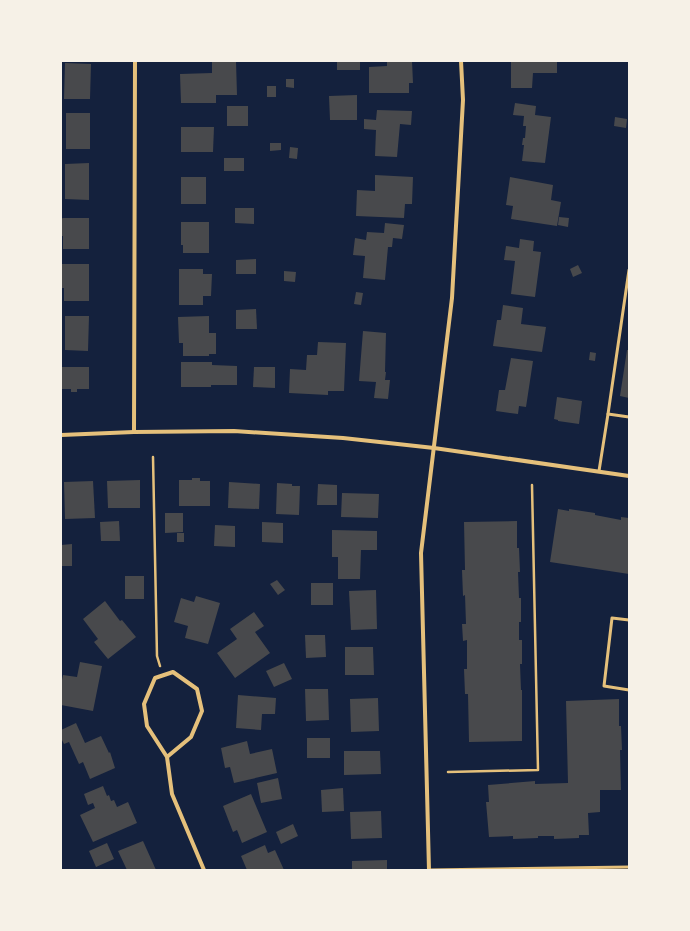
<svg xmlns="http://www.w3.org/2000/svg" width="690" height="931" font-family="Barlow,sans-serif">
<rect width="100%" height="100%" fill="#14213d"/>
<!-- building -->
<g fill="#48494c">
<polygon points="212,61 236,61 237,95 216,95 216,103 181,103 180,74 212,73"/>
<rect x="337" y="61" width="23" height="9"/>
<polygon points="387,61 412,61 413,83 409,83 409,93 369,93 369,67 387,66"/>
<polygon points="515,61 557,61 557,73 533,73 532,88 511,88 511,62"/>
<polygon points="65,63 91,64 90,99 64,99"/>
<polygon points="286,79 294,79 294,88 286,87"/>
<rect x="267" y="86" width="9" height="11"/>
<polygon points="357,95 357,120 330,120 329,96"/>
<polygon points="515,103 536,106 535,115 551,117 545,163 522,161 524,145 522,145 523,138 525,138 526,126 523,126 524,116 513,115"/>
<rect x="227" y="106" width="21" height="20"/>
<polygon points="377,110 412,111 411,125 400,124 397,157 375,156 376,130 364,129 364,119 376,120"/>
<rect x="66" y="113" width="24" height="36"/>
<polygon points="615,117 627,119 626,128 614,126"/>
<polygon points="181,127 214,127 213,152 181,152"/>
<polygon points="270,143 281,143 281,150 270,151"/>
<polygon points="290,147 298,148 297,159 289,158"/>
<rect x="224" y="158" width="20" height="13"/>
<polygon points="89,163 89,200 65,199 65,164"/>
<polygon points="375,175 413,177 412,204 405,204 404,218 356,216 357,190 375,191"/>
<rect x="181" y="177" width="25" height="27"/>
<polygon points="510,177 553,185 551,200 561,202 557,226 511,219 513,206 506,205"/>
<polygon points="235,208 254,208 254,224 235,223"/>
<polygon points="559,217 569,218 568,227 558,225"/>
<polygon points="63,218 89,218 89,249 63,249 63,236 61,236 61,219"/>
<polygon points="181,222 209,222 209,253 183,253 183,245 181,245"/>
<polygon points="385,223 404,225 402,239 393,238 392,247 388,247 385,280 363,278 365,256 353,255 355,238 366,240 367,232 384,233"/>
<polygon points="520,239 534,241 533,251 541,252 535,297 511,294 515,261 504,260 506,246 519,248"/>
<polygon points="256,259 256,274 236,274 236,260"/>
<polygon points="61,264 89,264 89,301 64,301 64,288 61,288"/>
<polygon points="578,265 582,273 573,277 570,269"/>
<polygon points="179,269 203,269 203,274 212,274 211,296 203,296 203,305 179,305"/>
<polygon points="284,271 296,272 295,282 284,281"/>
<polygon points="356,292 363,293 361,305 354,304"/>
<polygon points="503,305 523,308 521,324 546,327 542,352 493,346 497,320 501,320"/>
<polygon points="256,309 257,329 236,329 236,310"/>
<polygon points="65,316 89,316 88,351 65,350"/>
<polygon points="209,316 209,333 216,333 216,354 209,354 209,356 183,356 183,343 179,343 178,317"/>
<polygon points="363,331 386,333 385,372 386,372 385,380 390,380 388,399 374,398 376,382 359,381"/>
<polygon points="318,342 346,343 344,391 328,391 328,395 289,393 290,369 306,370 307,355 317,355"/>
<polygon points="627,350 629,350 629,398 620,396"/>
<polygon points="590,352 596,353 595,361 589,360"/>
<polygon points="511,358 533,361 526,407 519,406 518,414 496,411 499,390 505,390"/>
<polygon points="181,362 212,362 212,365 237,366 237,385 211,385 211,387 181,387"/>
<polygon points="61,367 89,367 89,389 77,389 77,392 71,392 71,389 61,389"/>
<polygon points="254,367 275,367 275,388 253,387"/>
<polygon points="557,397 582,401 579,424 558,421 558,420 554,419"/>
<polygon points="192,478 200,478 200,481 210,481 210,506 179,506 179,480 192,480"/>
<polygon points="140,480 140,508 108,508 107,481"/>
<polygon points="93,481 95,518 65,519 64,482"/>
<polygon points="229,482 260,484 259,509 228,508"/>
<polygon points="277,483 292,484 292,486 300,486 299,515 276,514"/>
<polygon points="318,484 337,485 337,505 317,505"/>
<polygon points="342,493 379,494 378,518 341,517"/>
<polygon points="558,509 569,511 569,509 595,513 595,515 621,520 621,517 629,518 629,574 550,562"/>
<polygon points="165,513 183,513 183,532 165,533"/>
<polygon points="119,521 120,541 101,541 100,522"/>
<polygon points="517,521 517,548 519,548 520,572 518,572 519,598 521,598 521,622 519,622 519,640 522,640 522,664 520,664 521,690 522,690 522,741 469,742 468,694 465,694 464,669 467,669 467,640 463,641 462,624 466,624 465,595 463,596 462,570 465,570 464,522"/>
<polygon points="262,522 283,523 283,543 262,542"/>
<polygon points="215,525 235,526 235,547 214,546"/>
<polygon points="332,530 377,531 377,550 361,550 360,579 338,579 338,557 332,557"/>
<rect x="177" y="533" width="7" height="9"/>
<polygon points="72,544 72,566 61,566 61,545"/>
<rect x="125" y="576" width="19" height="23"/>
<polygon points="277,580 285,590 278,595 270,584"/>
<rect x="311" y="583" width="22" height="22"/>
<polygon points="376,590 377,629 351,630 349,591"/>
<polygon points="196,596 220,603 208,644 185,638 188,626 174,622 181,598 194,602"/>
<polygon points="105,601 120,621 122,620 136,637 108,659 94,642 98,639 83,619"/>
<polygon points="254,612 264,626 255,632 270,653 235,678 217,653 237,639 230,629"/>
<polygon points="305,635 325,635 326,657 306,658"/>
<polygon points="345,647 373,647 374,675 345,675"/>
<polygon points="80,662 102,666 93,711 61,705 61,685 63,675 77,677"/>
<polygon points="284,663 292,679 274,687 266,671"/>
<polygon points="305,689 328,689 329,720 306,721"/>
<polygon points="238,695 276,698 275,714 262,714 261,730 236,728"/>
<polygon points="378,698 379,731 351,732 350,699"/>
<polygon points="619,699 619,726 621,726 622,750 620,750 621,790 600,790 600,812 588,813 589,835 579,835 579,838 554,839 554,836 538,836 538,838 513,839 513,836 489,837 486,802 489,802 488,785 535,781 535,784 568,783 566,701"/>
<polygon points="76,723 85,743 101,736 109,753 110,752 115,768 90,779 83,762 79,764 69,742 64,744 61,738 61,730"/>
<rect x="307" y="738" width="23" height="20"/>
<polygon points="247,741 250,754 272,749 277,773 234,783 230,767 225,768 221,748"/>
<polygon points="344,751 380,751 381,774 344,775"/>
<polygon points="278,778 282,799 261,803 257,783"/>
<polygon points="103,786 107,796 109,795 111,801 114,800 117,807 128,802 137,823 93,842 80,815 95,808 93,803 88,805 84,794"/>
<polygon points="343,788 344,811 322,812 321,790"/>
<polygon points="251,794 267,832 242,843 237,830 233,832 223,806"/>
<polygon points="381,811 382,838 351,839 350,812"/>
<polygon points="293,824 298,836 281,844 276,832"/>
<polygon points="143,841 156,870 127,870 118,851"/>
<polygon points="107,843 114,859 96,867 89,851"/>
<polygon points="265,845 268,853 275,850 284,870 247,870 241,856"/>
<polygon points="387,860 387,870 352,870 352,861"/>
</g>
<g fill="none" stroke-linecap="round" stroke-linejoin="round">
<!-- path -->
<g stroke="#e5c07b" stroke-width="2.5">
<polyline points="153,457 157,656 160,666"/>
<polyline points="448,772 538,770 532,485"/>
</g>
<!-- service -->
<g stroke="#e5c07b" stroke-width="3">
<polyline points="608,414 629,270"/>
<polyline points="599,471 608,414 629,417"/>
<polyline points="629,620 612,618 604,686 629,690"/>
<polyline points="429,870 629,867"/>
</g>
<!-- minor -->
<g stroke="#e5c07b" stroke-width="4">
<polyline points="134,432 135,61"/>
<polyline points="61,435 134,432 234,431 343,438 434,448 629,476"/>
<polyline points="167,757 191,737 202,711 197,689 173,672 155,678 144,704 147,726 167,757 172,794 204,870"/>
<polyline points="429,870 421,553 452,298 463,100 461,61"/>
</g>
</g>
<!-- border -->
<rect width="690" height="931" fill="none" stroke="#f6f1e7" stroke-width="124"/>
</svg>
